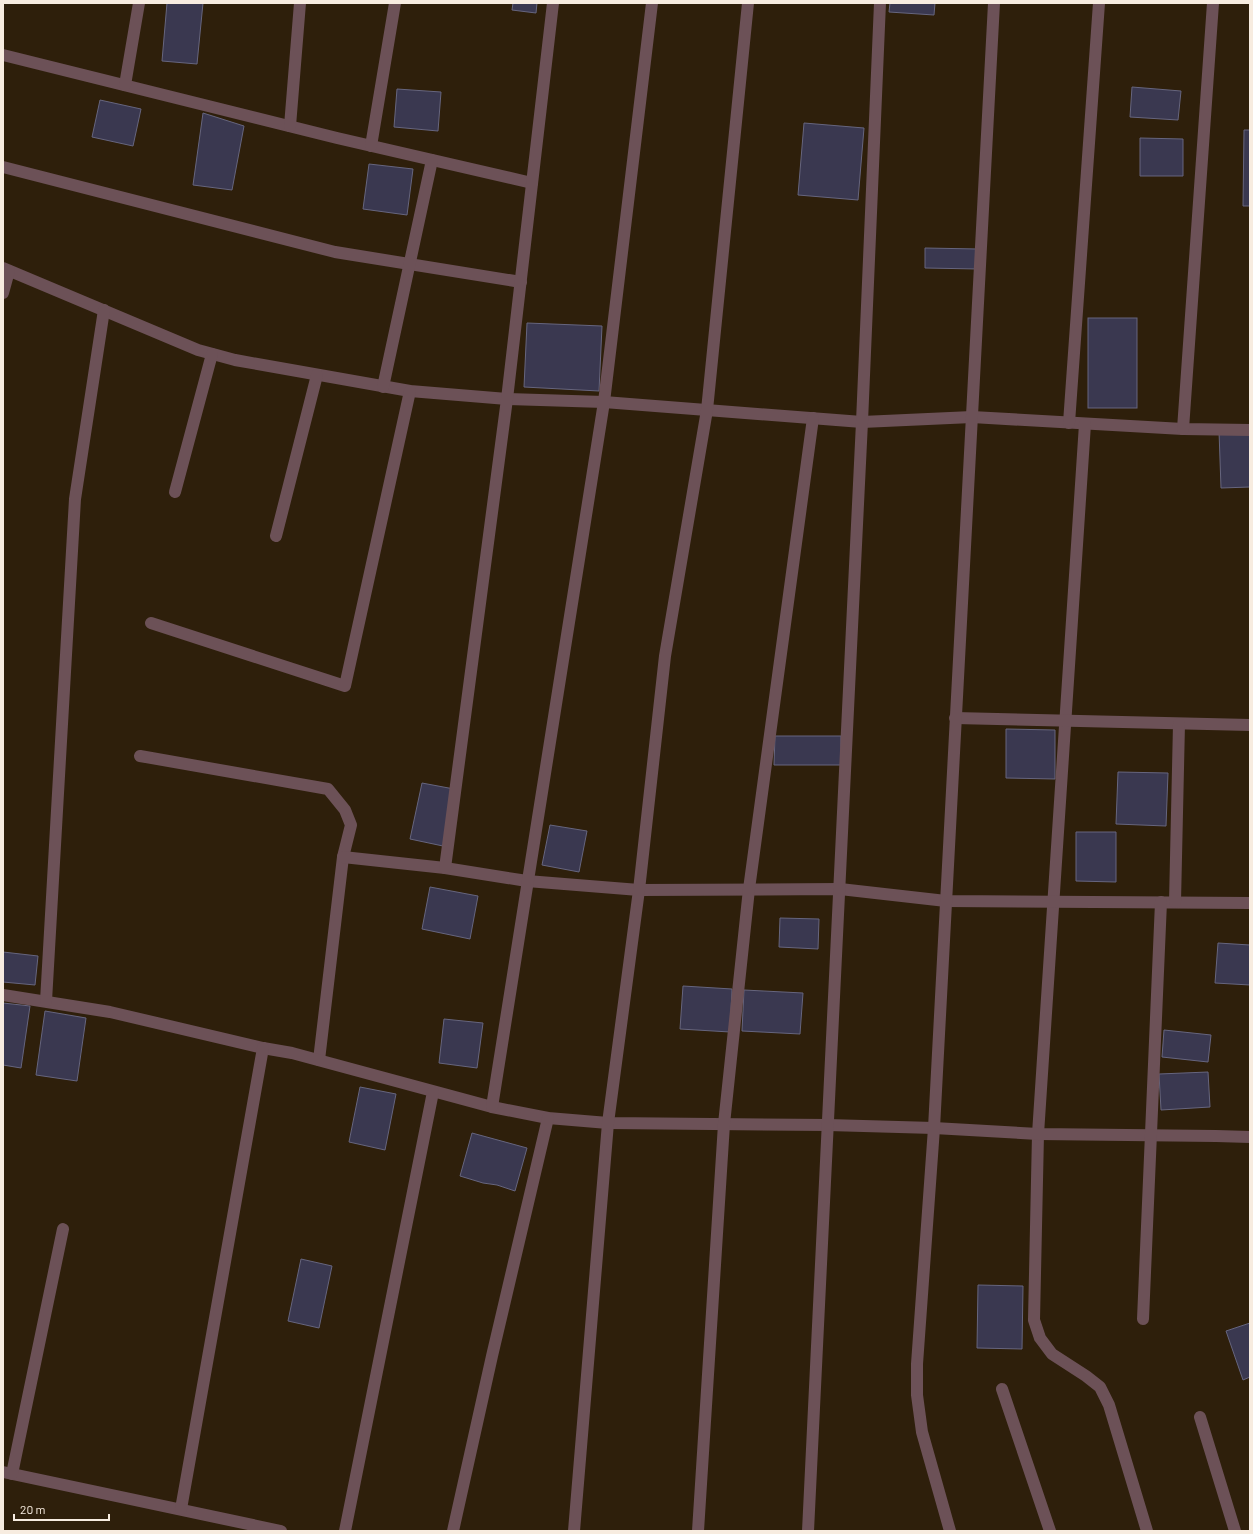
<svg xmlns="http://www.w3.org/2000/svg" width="1253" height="1534" font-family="Barlow,sans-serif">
<rect width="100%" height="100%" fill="#2e1f0b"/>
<!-- building -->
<g fill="#3a3850" stroke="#66657e">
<polygon points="167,3 203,3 197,64 162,61"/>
<polygon points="513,3 537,3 536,13 512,10"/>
<polygon points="890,3 935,3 934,15 889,12"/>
<polygon points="1132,87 1181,91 1178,120 1130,117"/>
<polygon points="397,89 441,92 438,131 394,127"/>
<polygon points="100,100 141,109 133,146 92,137"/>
<polygon points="203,113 244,126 232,190 193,185"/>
<polygon points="804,123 864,128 858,200 798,195"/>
<polygon points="1244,130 1250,130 1250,206 1243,206"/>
<polygon points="1140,138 1183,139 1183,176 1140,176"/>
<polygon points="369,164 413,169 407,215 363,209"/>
<polygon points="925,248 978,249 978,269 925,268"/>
<rect x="1088" y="318" width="49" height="90"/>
<polygon points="527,323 602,326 599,391 524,387"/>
<polygon points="1219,431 1250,431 1250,487 1221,488"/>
<polygon points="1006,729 1055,730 1055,779 1006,778"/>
<polygon points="775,736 841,736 841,765 774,765"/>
<polygon points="1118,772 1168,773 1166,826 1116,824"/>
<polygon points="422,783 454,789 443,846 410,839"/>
<polygon points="550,825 587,831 579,872 542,865"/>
<polygon points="1076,832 1116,832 1116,882 1076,881"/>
<polygon points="430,887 478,896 470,939 422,929"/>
<polygon points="780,918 819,919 818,949 779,947"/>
<polygon points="1218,943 1250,945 1250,985 1215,983"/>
<polygon points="3,952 38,956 35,985 3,982"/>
<polygon points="683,986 732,989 730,1032 680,1029"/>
<polygon points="744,990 803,993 800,1034 742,1031"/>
<polygon points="3,1003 30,1006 21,1068 3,1065"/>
<polygon points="45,1011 86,1018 77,1081 36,1075"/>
<polygon points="444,1019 483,1023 477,1068 439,1063"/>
<polygon points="1164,1030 1211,1035 1208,1062 1162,1057"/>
<polygon points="1208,1072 1210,1107 1161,1110 1159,1074"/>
<polygon points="360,1087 396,1094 385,1150 349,1142"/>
<polygon points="472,1133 527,1148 515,1191 497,1185 483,1183 460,1176"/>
<polygon points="301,1259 332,1266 319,1328 288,1321"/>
<polygon points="978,1285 1023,1286 1022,1349 977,1348"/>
<polygon points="1250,1323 1250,1377 1243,1380 1226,1331"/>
</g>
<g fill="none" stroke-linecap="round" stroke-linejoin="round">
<!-- minor -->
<g stroke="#6c5157" stroke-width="12">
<polyline points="3,55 337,138 532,183"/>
<polyline points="125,85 139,3"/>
<polyline points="290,126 300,3"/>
<polyline points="371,146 395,3"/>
<polyline points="3,167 335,252 521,282"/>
<polyline points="3,268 198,350 235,360 410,391 507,399 604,402 862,422 972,417 1183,429 1250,430"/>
<polyline points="3,293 9,271"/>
<polyline points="383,387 432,160"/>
<polyline points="1069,423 1099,3"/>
<polyline points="1085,424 1038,1134 1034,1320 1040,1338 1052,1354 1086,1376 1100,1387 1109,1405 1147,1531"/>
<polyline points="1183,429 1213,3"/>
<polyline points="175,492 212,354"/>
<polyline points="276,536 317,375"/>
<polyline points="151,623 345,686 410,391"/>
<polyline points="955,718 1250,725"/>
<polyline points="140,756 328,789 345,810 351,825 343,857 319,1060"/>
<polyline points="343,857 445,868 527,881 639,890 840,889 946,901 1250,903"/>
<polyline points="445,868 507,399 553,3"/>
<polyline points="1175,902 1179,724"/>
<polyline points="3,995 110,1012 263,1048 292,1053 492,1107 548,1118 608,1123 828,1125 934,1128 1038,1134 1216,1136 1250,1137"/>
<polyline points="46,1001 75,499 104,310"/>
<polyline points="492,1107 604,402 652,3"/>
<polyline points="1143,1319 1161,902"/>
<polyline points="1002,1389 1050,1531"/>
<polyline points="1200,1417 1235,1531"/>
<polyline points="3,1472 281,1531"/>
<polyline points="12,1474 63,1229"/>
<polyline points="181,1509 263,1048"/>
<polyline points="345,1531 433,1092"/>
<polyline points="453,1531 492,1356 548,1118"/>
<polyline points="574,1531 608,1123 639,890 665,656 707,410 748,3"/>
<polyline points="698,1531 724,1124 749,889 813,418"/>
<polyline points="808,1531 862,422 880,3"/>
<polyline points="950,1531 922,1432 917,1395 917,1364 934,1128 994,3"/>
</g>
</g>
<!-- border -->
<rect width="1253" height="1534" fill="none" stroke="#f7ece0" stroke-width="8"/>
<!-- scale -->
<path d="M14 1514v6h95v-6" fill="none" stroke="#f7ece0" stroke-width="2"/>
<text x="20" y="1514" font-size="12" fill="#f7ece0" stroke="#2e1f0b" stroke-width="3" paint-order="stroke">20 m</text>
</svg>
